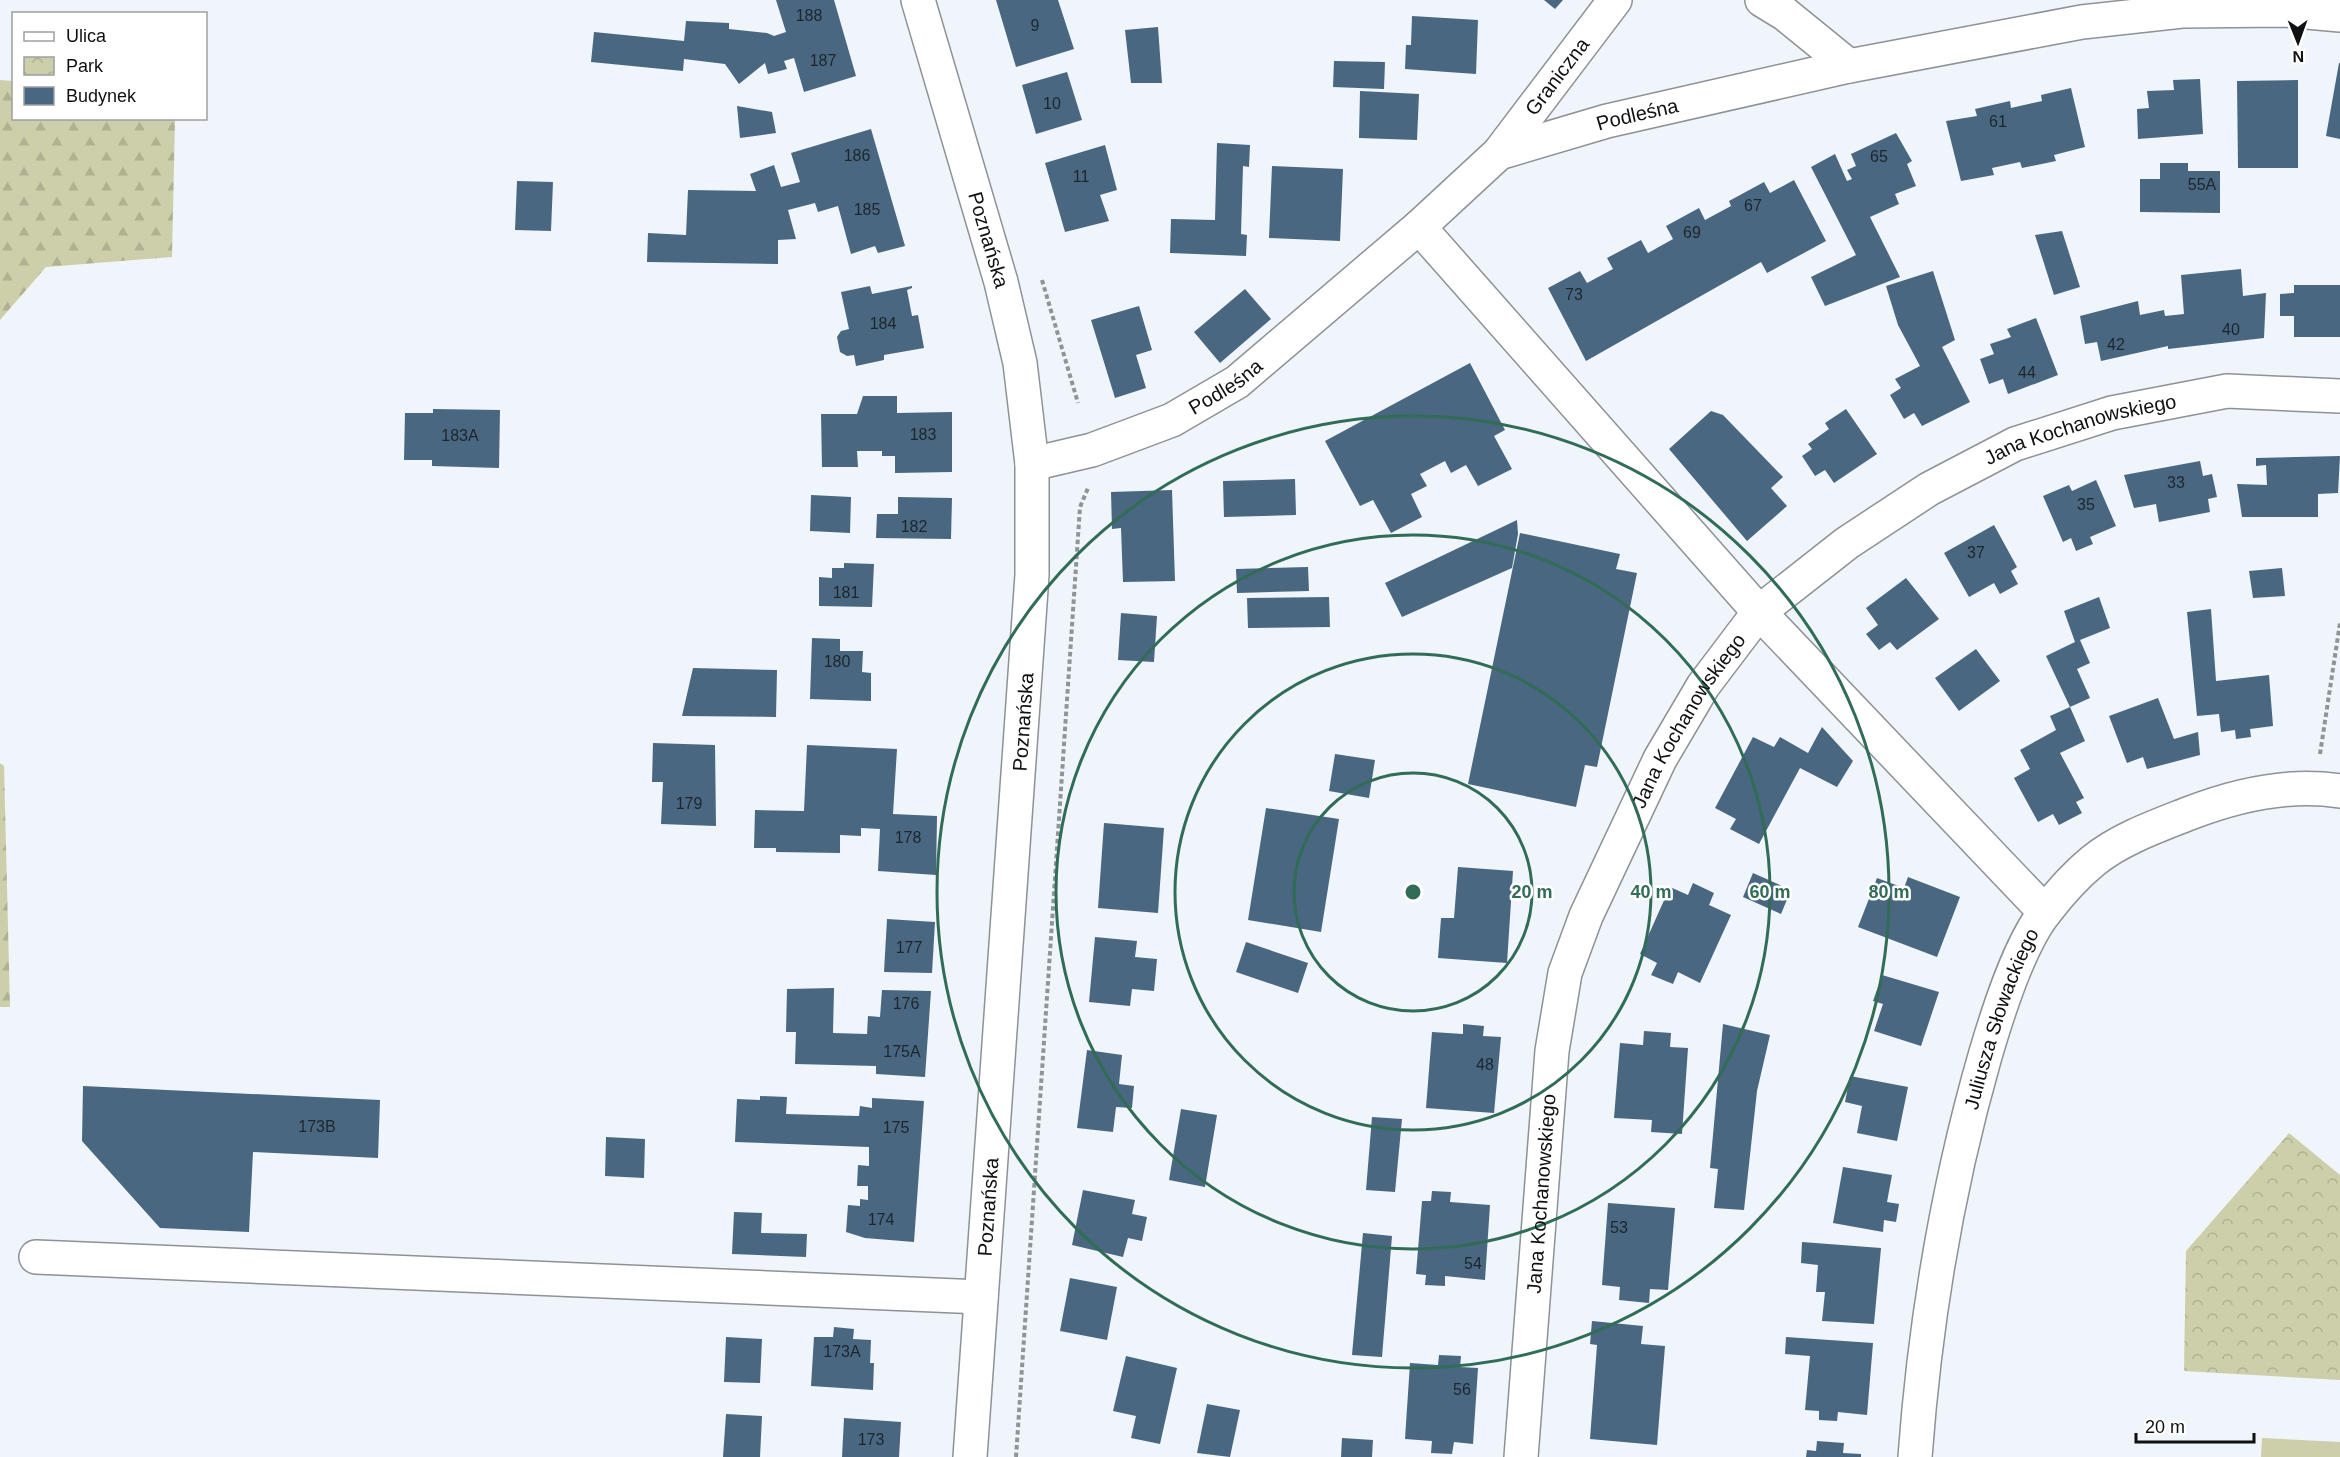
<svg xmlns="http://www.w3.org/2000/svg" width="2340" height="1457" font-family="Helvetica,sans-serif">
<defs>
<pattern id="forest-firs" width="22" height="20" patternUnits="userSpaceOnUse" patternTransform="scale(1.5)"><rect width="22" height="20" fill="#cdcfaa"/><path d="M5 1l3.5 6h-7zM16 11l3.5 6h-7z" fill="#afb191"/></pattern>
<pattern id="park-crowns" width="20" height="18" patternUnits="userSpaceOnUse" patternTransform="scale(1.5)"><rect width="20" height="18" fill="#cdcfaa"/><path d="M2 6a3 3 0 1 1 6 0M12 15a3 3 0 1 1 6 0" fill="none" stroke="#afb191"/></pattern>
</defs>
<rect width="100%" height="100%" fill="#eff5fa"/>
<!-- forest -->
<g fill="url(#forest-firs)">
<polygon points="0,80 13,81 14,118 175,119 172,257 46,267 0,320"/>
<polygon points="0,763 4,766 10,1007 0,1007"/>
</g>
<!-- park -->
<polygon fill="url(#park-crowns)" points="2289,1133 2340,1175 2340,1380 2184,1371 2186,1251"/>
<!-- pitch -->
<polygon fill="#cdcfaa" points="2262,1438 2340,1442 2340,1457 2261,1457"/>
<!-- building -->
<g fill="#496780">
<polygon points="776,0 834,0 856,76 804,92 794,58 784,61 787,69 768,74 765,63 739,84 725,64 684,59 683,71 591,62 594,32 684,41 686,21 729,23 729,29 767,33 774,36 786,32"/>
<polygon points="996,0 1058,0 1074,49 1016,67"/>
<polygon points="1544,0 1563,0 1555,9"/>
<polygon points="1412,16 1478,20 1476,74 1405,69 1406,45 1411,45"/>
<polygon points="1158,27 1162,83 1131,83 1125,30"/>
<polygon points="1334,61 1385,62 1384,89 1333,87"/>
<polygon points="2339,63 2340,63 2340,139 2326,136"/>
<polygon points="1067,72 1082,120 1036,134 1022,85"/>
<polygon points="2200,79 2203,134 2138,139 2137,109 2149,108 2147,91 2174,90 2173,80"/>
<polygon points="2298,80 2298,168 2238,168 2237,81"/>
<polygon points="2071,88 2085,147 2054,155 2056,161 2022,168 2020,162 1992,168 1994,175 1961,181 1946,121 1977,116 1975,109 2010,101 2011,108 2042,101 2041,95"/>
<polygon points="1360,91 1419,94 1417,140 1359,138"/>
<polygon points="737,106 772,112 776,133 740,138"/>
<polygon points="871,129 905,246 878,253 875,246 851,254 838,206 818,212 815,203 788,210 796,239 778,240 778,264 647,262 648,233 686,235 688,190 756,191 750,174 774,165 781,187 800,182 791,153"/>
<polygon points="1896,133 1912,161 1907,164 1916,186 1895,194 1899,204 1870,217 1900,277 1825,306 1811,277 1856,255 1811,167 1835,154 1847,181 1852,179 1847,170 1856,166 1851,154"/>
<polygon points="1217,143 1250,145 1249,167 1243,166 1241,234 1247,235 1246,256 1170,253 1171,219 1215,220"/>
<polygon points="1105,145 1117,190 1100,195 1109,221 1065,232 1045,163"/>
<polygon points="2160,163 2188,163 2188,171 2220,171 2220,213 2140,212 2140,179 2160,179"/>
<polygon points="1272,166 1343,169 1340,241 1269,238"/>
<polygon points="1794,180 1826,241 1767,273 1761,262 1586,361 1548,288 1580,271 1587,283 1613,269 1607,258 1641,240 1648,253 1673,239 1666,226 1699,208 1705,220 1731,206 1729,201 1764,182 1770,193"/>
<polygon points="517,181 553,182 551,231 515,230"/>
<polygon points="2062,231 2080,287 2054,295 2035,235"/>
<polygon points="2241,269 2243,296 2266,293 2264,338 2168,349 2168,346 2101,361 2097,342 2085,344 2080,316 2138,301 2140,315 2164,310 2165,316 2184,314 2181,275"/>
<polygon points="1933,271 1955,340 1942,347 1970,402 1922,426 1914,413 1904,419 1890,395 1901,388 1895,379 1920,366 1898,325 1886,286"/>
<polygon points="2294,285 2340,285 2340,337 2294,337 2294,316 2280,316 2280,294 2294,293"/>
<polygon points="870,286 872,294 912,286 912,288 907,290 912,316 918,315 924,348 884,355 884,360 856,366 854,355 847,356 840,352 837,337 841,331 849,329 841,292"/>
<polygon points="1245,289 1271,319 1220,363 1194,332"/>
<polygon points="1139,306 1152,350 1136,355 1146,388 1115,398 1091,320"/>
<polygon points="2036,318 2058,375 2008,394 2003,379 1989,384 1980,359 1994,354 1990,344 2011,337 2007,329"/>
<polygon points="1470,363 1505,430 1494,436 1512,469 1478,486 1466,465 1451,473 1445,461 1420,474 1427,486 1411,494 1422,517 1391,533 1373,500 1360,506 1325,441"/>
<polygon points="863,396 897,396 897,413 952,412 952,472 895,473 895,456 882,456 882,451 857,451 858,467 822,467 821,414 857,414"/>
<polygon points="433,409 500,410 499,468 432,466 432,460 404,460 405,413 433,413"/>
<polygon points="1846,409 1877,454 1834,483 1825,470 1815,476 1802,456 1812,449 1808,444 1829,429 1825,423"/>
<polygon points="1711,411 1723,415 1783,477 1771,488 1787,506 1747,541 1669,449"/>
<polygon points="2340,456 2338,493 2318,494 2318,517 2242,517 2237,484 2267,485 2266,465 2256,466 2256,458"/>
<polygon points="2200,461 2203,476 2212,474 2217,497 2208,499 2210,512 2159,522 2156,504 2134,508 2124,475"/>
<polygon points="1295,479 1296,515 1224,517 1223,481"/>
<polygon points="2096,480 2116,526 2090,537 2093,544 2076,551 2071,538 2063,542 2043,496 2069,485 2072,491"/>
<polygon points="1172,490 1175,581 1123,582 1121,528 1112,529 1111,492"/>
<polygon points="811,495 851,497 850,533 810,531"/>
<polygon points="898,497 952,498 951,539 876,538 877,514 898,514"/>
<polygon points="1517,520 1518,534 1512,568 1402,617 1385,583"/>
<polygon points="1994,525 2017,567 2011,571 2018,584 2000,594 1994,583 1969,597 1944,553"/>
<polygon points="1520,533 1620,554 1616,569 1637,573 1597,767 1585,765 1576,807 1468,784"/>
<polygon points="844,563 874,564 872,607 819,606 819,577 832,578 832,568 844,568"/>
<polygon points="1308,567 1309,591 1237,593 1236,569"/>
<polygon points="2282,568 2285,596 2253,598 2249,571"/>
<polygon points="1906,578 1939,619 1897,650 1890,642 1879,650 1866,634 1878,625 1866,608"/>
<polygon points="1329,597 1330,627 1248,628 1247,598"/>
<polygon points="2099,597 2110,628 2080,640 2090,663 2077,669 2090,698 2070,707 2085,741 2060,753 2084,798 2076,802 2082,813 2059,825 2053,814 2038,822 2014,778 2030,769 2020,750 2056,730 2050,716 2070,707 2046,656 2075,642 2064,611"/>
<polygon points="2211,609 2216,681 2269,675 2273,726 2250,729 2251,737 2236,739 2235,730 2221,732 2219,714 2197,716 2187,612"/>
<polygon points="1121,613 1157,616 1154,662 1118,660"/>
<polygon points="812,638 840,639 840,651 863,651 862,672 871,673 871,701 810,699"/>
<polygon points="1976,649 2000,681 1959,711 1935,678"/>
<polygon points="693,668 777,670 776,717 682,716"/>
<polygon points="2158,698 2174,739 2198,732 2200,755 2147,769 2143,757 2127,763 2109,716"/>
<polygon points="1822,727 1853,761 1837,787 1800,768 1759,844 1730,829 1736,819 1715,808 1753,737 1774,747 1780,737 1808,753"/>
<polygon points="653,743 715,745 716,826 661,824 663,782 652,782"/>
<polygon points="807,745 897,749 893,814 937,816 936,875 878,871 880,829 861,828 861,836 840,835 840,853 776,852 776,848 754,848 755,810 804,811"/>
<polygon points="1335,754 1375,760 1369,798 1329,791"/>
<polygon points="1266,808 1339,819 1321,932 1248,920"/>
<polygon points="1104,823 1164,828 1158,913 1098,908"/>
<polygon points="1458,867 1513,871 1507,963 1438,958 1441,918 1454,918"/>
<polygon points="1753,873 1791,890 1781,914 1743,897"/>
<polygon points="1908,877 1960,897 1937,957 1858,927 1877,878 1904,888"/>
<polygon points="1693,883 1714,893 1709,905 1731,915 1700,983 1678,972 1673,984 1651,975 1657,963 1640,954 1670,887 1688,895"/>
<polygon points="887,919 935,922 932,973 884,972"/>
<polygon points="1095,937 1137,941 1135,957 1157,959 1154,991 1132,989 1130,1006 1089,1002"/>
<polygon points="1246,942 1308,963 1298,993 1236,972"/>
<polygon points="1882,975 1939,992 1921,1046 1874,1031 1883,1004 1873,1001"/>
<polygon points="834,988 833,1033 867,1034 868,1016 880,1017 882,990 931,991 925,1077 876,1074 876,1066 795,1064 796,1032 786,1032 787,989"/>
<polygon points="1463,1024 1484,1026 1483,1036 1501,1037 1494,1113 1426,1108 1432,1032 1463,1034"/>
<polygon points="1723,1024 1770,1035 1757,1091 1744,1210 1714,1208 1718,1169 1710,1168"/>
<polygon points="1644,1031 1671,1033 1670,1047 1688,1048 1682,1134 1651,1132 1652,1120 1614,1118 1620,1043 1643,1045"/>
<polygon points="1087,1050 1122,1055 1119,1084 1134,1086 1132,1108 1116,1107 1113,1132 1077,1128"/>
<polygon points="1850,1076 1908,1087 1897,1141 1857,1133 1862,1106 1845,1102"/>
<polygon points="83,1086 380,1100 378,1158 253,1152 249,1232 160,1228 82,1141"/>
<polygon points="760,1096 787,1097 786,1114 859,1116 860,1106 872,1108 872,1098 924,1101 914,1242 865,1238 846,1232 848,1205 860,1206 860,1199 868,1200 868,1186 857,1186 858,1165 869,1166 869,1147 735,1142 737,1099 760,1100"/>
<polygon points="1181,1109 1217,1115 1205,1187 1169,1180"/>
<polygon points="1372,1117 1402,1119 1395,1192 1366,1190"/>
<polygon points="606,1137 645,1139 644,1178 605,1176"/>
<polygon points="1843,1167 1892,1175 1887,1202 1899,1204 1896,1222 1884,1220 1883,1232 1833,1223"/>
<polygon points="1083,1190 1135,1200 1132,1214 1147,1217 1142,1241 1128,1238 1123,1257 1072,1245"/>
<polygon points="1432,1191 1451,1192 1450,1202 1490,1205 1485,1280 1445,1276 1445,1286 1425,1285 1426,1275 1416,1274 1422,1201 1431,1201"/>
<polygon points="1608,1203 1675,1208 1668,1290 1650,1289 1649,1303 1619,1300 1620,1287 1602,1285"/>
<polygon points="734,1212 762,1213 761,1233 807,1234 806,1257 732,1254"/>
<polygon points="1363,1233 1392,1236 1382,1357 1352,1355"/>
<polygon points="1802,1242 1881,1248 1874,1324 1822,1321 1825,1292 1816,1292 1818,1265 1801,1263"/>
<polygon points="1070,1278 1117,1287 1107,1340 1060,1331"/>
<polygon points="1592,1321 1643,1326 1641,1344 1665,1346 1657,1445 1590,1439 1597,1345 1590,1344"/>
<polygon points="834,1327 854,1329 853,1339 871,1340 870,1363 874,1363 873,1390 811,1386 814,1337 833,1337"/>
<polygon points="726,1337 762,1339 760,1383 724,1382"/>
<polygon points="1786,1337 1873,1343 1867,1415 1838,1412 1837,1421 1819,1420 1819,1411 1805,1410 1810,1356 1785,1354"/>
<polygon points="1439,1355 1461,1356 1460,1367 1478,1368 1473,1444 1454,1442 1452,1454 1431,1453 1432,1441 1405,1439 1410,1363 1438,1365"/>
<polygon points="1126,1356 1177,1368 1160,1444 1131,1438 1136,1416 1113,1411"/>
<polygon points="1207,1404 1240,1410 1230,1457 1197,1453"/>
<polygon points="726,1414 762,1416 760,1457 723,1457"/>
<polygon points="844,1418 901,1422 899,1457 842,1457"/>
<polygon points="1342,1438 1373,1440 1372,1457 1341,1457"/>
<polygon points="1817,1441 1844,1443 1843,1453 1861,1454 1861,1457 1806,1457 1807,1450 1816,1451"/>
</g>
<g fill="none" stroke-linecap="round" stroke-linejoin="round">
<defs>
<g id="minor">
<path id="s1" d="M918,0l83,282 19,81 12,101v111l-62,882"/>
<polyline points="1762,0 1785,14 1849,66"/>
<path id="s2" d="M1499,153l116,-153"/>
<polyline points="1419,227 1759,612 2045,912"/>
<path id="s3" d="M1032,464l60,-14 80,-30 65,-38 182,-155 80,-74 108,-32 242,-55 233,-44 100,-11 102,-1 56,5"/>
<polyline points="36,1257 981,1297"/>
<path id="s4" d="M1521,1457l31,-406 13,-78 21,-57 74,-157 43,-73 56,-74 88,-69 82,-54 86,-45 97,-31 115,-22 113,5"/>
<path id="s5" d="M1915,1457c10,-136 32,-269 70,-401 12,-41 34,-112 61,-145 13,-17 30,-36 47,-50 27,-22 64,-35 97,-48 47,-18 100,-30 150,-22"/>
</g>
</defs>
<!-- minor casing -->
<use href="#minor" stroke="#8c9296" stroke-width="36"/>
<!-- path -->
<g stroke="#8f9497" stroke-width="4" stroke-dasharray="4.5 3" stroke-linecap="butt">
<polyline points="1042,280 1078,403"/>
<polyline points="2320,754 2340,623"/>
<polyline points="1016,1457 1080,507 1088,488"/>
</g>
<!-- minor -->
<use href="#minor" stroke="#fff" stroke-width="33"/>
</g>
<!-- distance rings -->
<g fill="none" stroke="#316c56" stroke-width="3">
<circle cx="1413" cy="892" r="119"/>
<circle cx="1413" cy="892" r="238"/>
<circle cx="1413" cy="892" r="357"/>
<circle cx="1413" cy="892" r="476"/>
</g>
<g text-anchor="middle" dominant-baseline="central" stroke-width="5" stroke-linejoin="round" paint-order="stroke">
<!-- number labels -->
<g font-size="16" fill="#1d262d">
<text x="809" y="15">188</text>
<text x="1035" y="25">9</text>
<text x="823" y="60">187</text>
<text x="1052" y="103">10</text>
<text x="1998" y="121">61</text>
<text x="857" y="155">186</text>
<text x="1879" y="156">65</text>
<text x="1081" y="176">11</text>
<text x="2202" y="184">55A</text>
<text x="1753" y="205">67</text>
<text x="867" y="209">185</text>
<text x="1692" y="232">69</text>
<text x="1574" y="294">73</text>
<text x="883" y="323">184</text>
<text x="2231" y="329">40</text>
<text x="2116" y="344">42</text>
<text x="2027" y="372">44</text>
<text x="923" y="434">183</text>
<text x="460" y="435">183A</text>
<text x="2176" y="482">33</text>
<text x="2086" y="504">35</text>
<text x="914" y="526">182</text>
<text x="1976" y="552">37</text>
<text x="846" y="592">181</text>
<text x="837" y="661">180</text>
<text x="689" y="803">179</text>
<text x="908" y="837">178</text>
<text x="909" y="947">177</text>
<text x="906" y="1003">176</text>
<text x="902" y="1051">175A</text>
<text x="1485" y="1064">48</text>
<text x="317" y="1126">173B</text>
<text x="896" y="1127">175</text>
<text x="881" y="1219">174</text>
<text x="1619" y="1227">53</text>
<text x="1473" y="1263">54</text>
<text x="842" y="1351">173A</text>
<text x="1462" y="1389">56</text>
<text x="871" y="1439">173</text>
</g>
<!-- street labels -->
<g font-size="20" fill="#0e1011" stroke="#fff">
<text stroke="none"><textPath href="#s2" startOffset="96">Graniczna</textPath></text>
<text stroke="none"><textPath href="#s3" startOffset="714">Podleśna</textPath></text>
<text stroke="none"><textPath href="#s1" startOffset="250">Poznańska</textPath></text>
<text stroke="none"><textPath href="#s3" startOffset="210">Podleśna</textPath></text>
<text stroke="none"><textPath href="#s4" startOffset="1272">Jana Kochanowskiego</textPath></text>
<text transform="translate(1023 722) rotate(-86)">Poznańska</text>
<text stroke="none"><textPath href="#s4" startOffset="768">Jana Kochanowskiego</textPath></text>
<text stroke="none"><textPath href="#s5" startOffset="448">Juliusza Słowackiego</textPath></text>
<text stroke="none"><textPath href="#s4" startOffset="264">Jana Kochanowskiego</textPath></text>
<text transform="translate(988 1207) rotate(-86)">Poznańska</text>
</g>
</g>
<circle cx="1413" cy="892" r="9" fill="#316c56" stroke="#fff" stroke-width="3"/>
<g font-size="18" text-anchor="middle" font-weight="bold" fill="#316c56" stroke="#fff" stroke-width="5" stroke-linejoin="round" paint-order="stroke">
<text x="1532" y="898">20 m</text>
<text x="1651" y="898">40 m</text>
<text x="1770" y="898">60 m</text>
<text x="1889" y="898">80 m</text>
</g>
<!-- legend -->
<rect x="12" y="12" width="195" height="108" fill="#ffffff" stroke="#9f9fa0" stroke-width="1.5"/>
<rect x="24" y="32" width="30" height="9" fill="#ffffff" stroke="#9f9fa0" stroke-width="1.5"/>
<text x="66" y="42" font-size="18" fill="#0e1011">Ulica</text>
<rect x="24" y="57" width="30" height="18" fill="url(#park-crowns)" stroke="#9f9fa0" stroke-width="1.5"/>
<text x="66" y="72" font-size="18" fill="#0e1011">Park</text>
<rect x="24" y="87" width="30" height="18" fill="#496780" stroke="#9f9fa0" stroke-width="1.5"/>
<text x="66" y="102" font-size="18" fill="#0e1011">Budynek</text>
<!-- north arrow -->
<g transform="translate(2298 42) rotate(179)" stroke="#ffffff" stroke-width="4.5" paint-order="stroke">
<path d="M0-4.5L10 22L0 15L-10 22Z" fill="#0e1011"/>
<text y="-9" font-size="16" font-weight="bold" text-anchor="middle" fill="#0e1011">N</text>
</g>
<!-- scale -->
<path d="M2136 1433v9h118v-9" fill="none" stroke="#0e1011" stroke-width="3"/>
<text x="2145" y="1433" font-size="18" fill="#0e1011" stroke="#ffffff" stroke-width="4.5" paint-order="stroke">20 m</text>
</svg>
